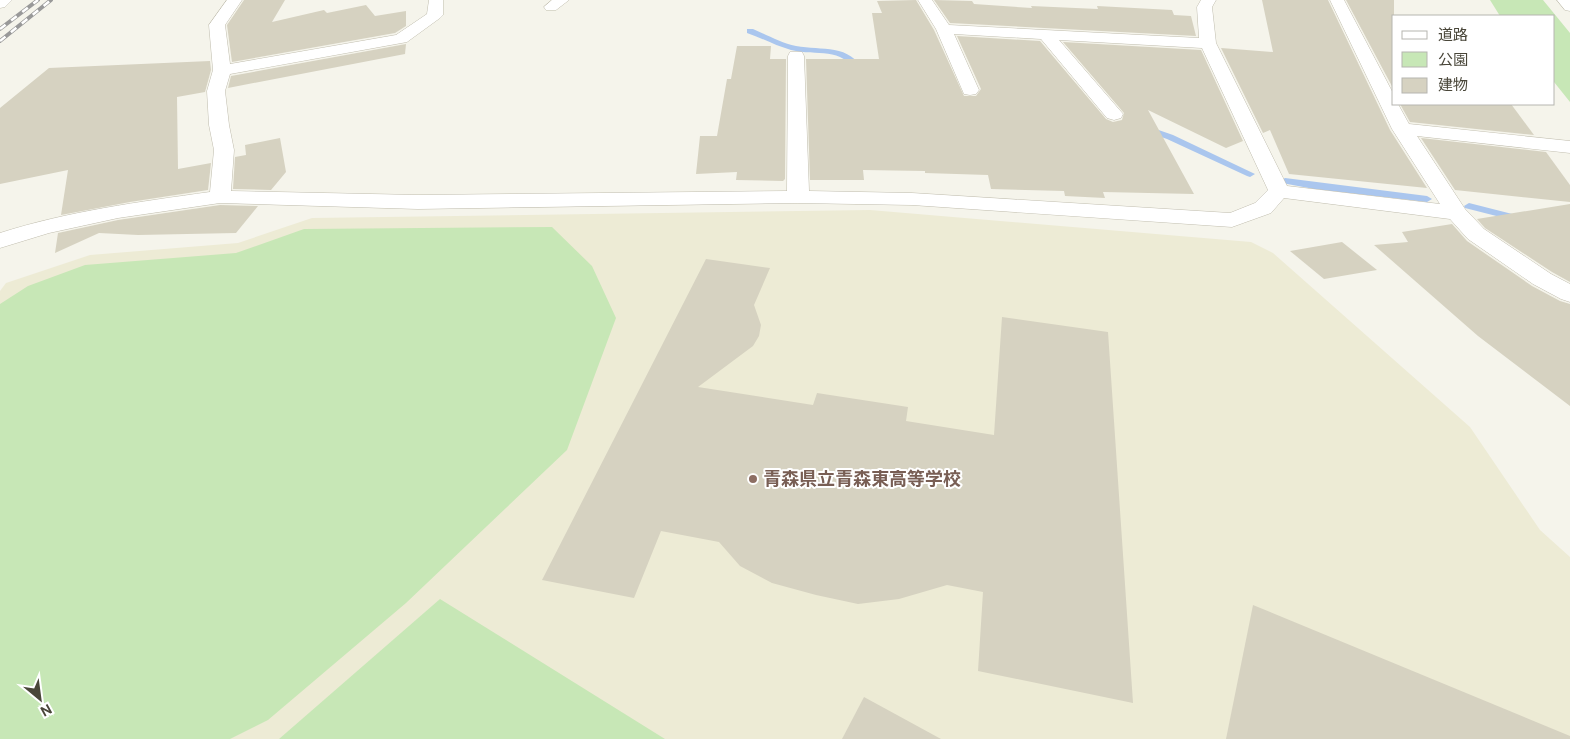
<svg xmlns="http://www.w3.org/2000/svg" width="1570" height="739" font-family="'DM Sans','Noto Sans JP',sans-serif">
<rect width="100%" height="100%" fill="#f5f4eb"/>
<!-- education -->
<polygon fill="#edebd5" points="870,210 1251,242 1273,253 1470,427 1540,530 1570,557 1570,739 0,739 0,291 6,283 90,255 238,243 312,218"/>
<!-- green -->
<g fill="#c7e7b6">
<polygon points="1490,0 1543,0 1570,33 1570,102 1554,82 1554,16 1500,16"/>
<polygon points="552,227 592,266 616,318 567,450 406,603 268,720 230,739 0,739 0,304 28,286 85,265 236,253 304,229"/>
<polygon points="440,599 665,739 279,739"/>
</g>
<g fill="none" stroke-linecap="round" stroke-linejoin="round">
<!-- stream -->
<g fill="#aac6ee" fill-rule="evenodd">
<path d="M747,29h6c14,6 28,14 43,17 26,5 54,-3 68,26l-7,2c-16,-29 -39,-17 -66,-24 -15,-4 -29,-12 -44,-17z"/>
<polygon points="1147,126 1173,135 1255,174 1250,177 1247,176 1167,139 1144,131 1143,129"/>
<polygon points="1285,178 1427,196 1432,199 1427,202 1314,189 1282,183 1280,181"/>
<polygon points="1469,203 1524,217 1525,219 1520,222 1465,208 1464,206"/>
</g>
</g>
<!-- building -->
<g fill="#d6d2c1">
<polygon points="244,0 285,0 272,22 324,10 327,13 366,5 375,16 406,11 406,26 395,33 232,62 227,25"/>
<polygon points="916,0 934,30 964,96 976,96 981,89 957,36 1040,41 1106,119 1113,122 1122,120 1124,113 1063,42 1201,50 1243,141 1226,148 1148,110 1194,194 1103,192 1105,198 1065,196 1064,191 991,189 988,175 925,173 925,171 863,170 864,180 810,180 806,59 879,59 872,13 882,13 877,1"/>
<polygon points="934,0 972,1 974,4 1032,8 1031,6 1098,9 1097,6 1172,10 1174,15 1191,16 1196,36 950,23"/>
<polygon points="1262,0 1328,0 1390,130 1427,188 1289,174 1270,130 1263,133 1221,48 1273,52"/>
<polygon points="1346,0 1394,0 1394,90"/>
<polygon points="406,44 405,54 228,88 231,76"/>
<polygon points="737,46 771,46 770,59 786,59 785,179 783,181 736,180 737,172 696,174 700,136 717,136 727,79 731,79"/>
<polygon points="210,61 211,70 205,92 177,97 178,169 211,163 208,190 130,202 61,215 68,170 0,184 0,108 49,68"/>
<polygon points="1400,104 1511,104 1534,135 1410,122"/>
<polygon points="280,138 286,172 271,190 233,189 235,157 246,155 245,145"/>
<polygon points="1421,138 1546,152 1570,185 1570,202 1455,190"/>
<polygon points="1570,204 1570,282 1552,272 1485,228 1477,219"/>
<polygon points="220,205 258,206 236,233 138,235 99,233 55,253 58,233 118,220"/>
<polygon points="1452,224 1467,241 1532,286 1560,301 1570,304 1570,406 1478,336 1374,245 1408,242 1402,232"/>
<polygon points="1342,242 1377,270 1324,279 1290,251"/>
<polygon points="706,259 770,268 754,305 761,325 759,336 753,346 698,387 813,405 817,393 908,407 906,421 994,435 1002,317 1108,332 1133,703 978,671 983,592 947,585 899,599 858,604 816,595 772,583 740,566 719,542 661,531 634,598 542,580"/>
<polygon points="1253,605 1570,736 1570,739 1226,739"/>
<polygon points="864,697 941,739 842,739"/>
</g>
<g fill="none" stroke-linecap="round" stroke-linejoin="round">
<defs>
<g id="street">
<polygon points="0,0 12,0 5,7 0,8"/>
<path d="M227,0h15l-17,25 5,39 166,-29 31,-21 2,-14h14v15l-3,3 -33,24 -177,32 -5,17 4,34 5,25 -3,41 187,4 369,-4 1,-135 2,-4h12l2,4 5,135 103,2 318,20 25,-10 13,-13 -66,-142 -143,-8 64,74 -2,4 -7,2 -7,-2 -66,-79 -87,-5 25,56 -3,4 -6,1 -6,-1 -28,-65 -18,-29h14l17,25 250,13 -2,-31 4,-7h15l-4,7 4,36 71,143 153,18 -48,-75 -62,-129h14l50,95v9h4l11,20 161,17v12l-153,-17 48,73 19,20 67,45 19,10v18l-9,-3 -28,-15 -65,-45 -18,-20 -166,-21 -13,15 -39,14 -320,-22 -114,-2 -380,6 -198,-6 -102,15 -69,15 -49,15v-15c69,-22 139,-31 210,-41l4,-42 -5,-25 -2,-34 6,-21 -4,-45z"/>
<polygon points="552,0 569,0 556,10 546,10 544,7"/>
<polygon points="1557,0 1570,0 1570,11 1565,10"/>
</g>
</defs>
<!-- street casing -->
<use href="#street" stroke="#c0bdae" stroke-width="1"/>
<!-- street -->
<use href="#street" fill="#fff" fill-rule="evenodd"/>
<defs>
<g id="rail">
<polyline points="0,29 38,0"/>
<polyline points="0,41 51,0"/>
</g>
</defs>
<!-- rail casing -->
<use href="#rail" stroke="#999" stroke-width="4"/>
<!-- rail -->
<use href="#rail" stroke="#fff" stroke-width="2.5" stroke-dasharray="7" stroke-linecap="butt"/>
</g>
<!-- markers -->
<circle fill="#8d6e63" stroke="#fff" stroke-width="2" cx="753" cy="479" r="5"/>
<g text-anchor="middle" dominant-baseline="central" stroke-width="4" stroke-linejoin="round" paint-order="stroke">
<!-- education labels -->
<g font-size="18" font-weight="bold" fill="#785e54" stroke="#fff" text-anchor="start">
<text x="763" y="479">青森県立青森東高等学校</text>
</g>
</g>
<!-- legend -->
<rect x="1392" y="15" width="162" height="90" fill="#ffffff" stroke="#b6b5b0"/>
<rect x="1402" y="31" width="25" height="8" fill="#ffffff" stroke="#b6b5b0"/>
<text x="1438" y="40" font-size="15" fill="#494639">道路</text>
<rect x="1402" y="52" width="25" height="15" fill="#c7e7b6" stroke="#b6b5b0"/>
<text x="1438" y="65" font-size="15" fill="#494639">公園</text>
<rect x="1402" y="78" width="25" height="15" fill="#d6d2c1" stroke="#b6b5b0"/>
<text x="1438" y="90" font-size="15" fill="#494639">建物</text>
<!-- north arrow -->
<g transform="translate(40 699) rotate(151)" stroke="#ffffff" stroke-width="4" paint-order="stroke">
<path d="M0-4L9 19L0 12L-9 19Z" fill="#494639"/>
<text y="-8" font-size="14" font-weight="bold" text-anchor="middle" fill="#494639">N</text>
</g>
</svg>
